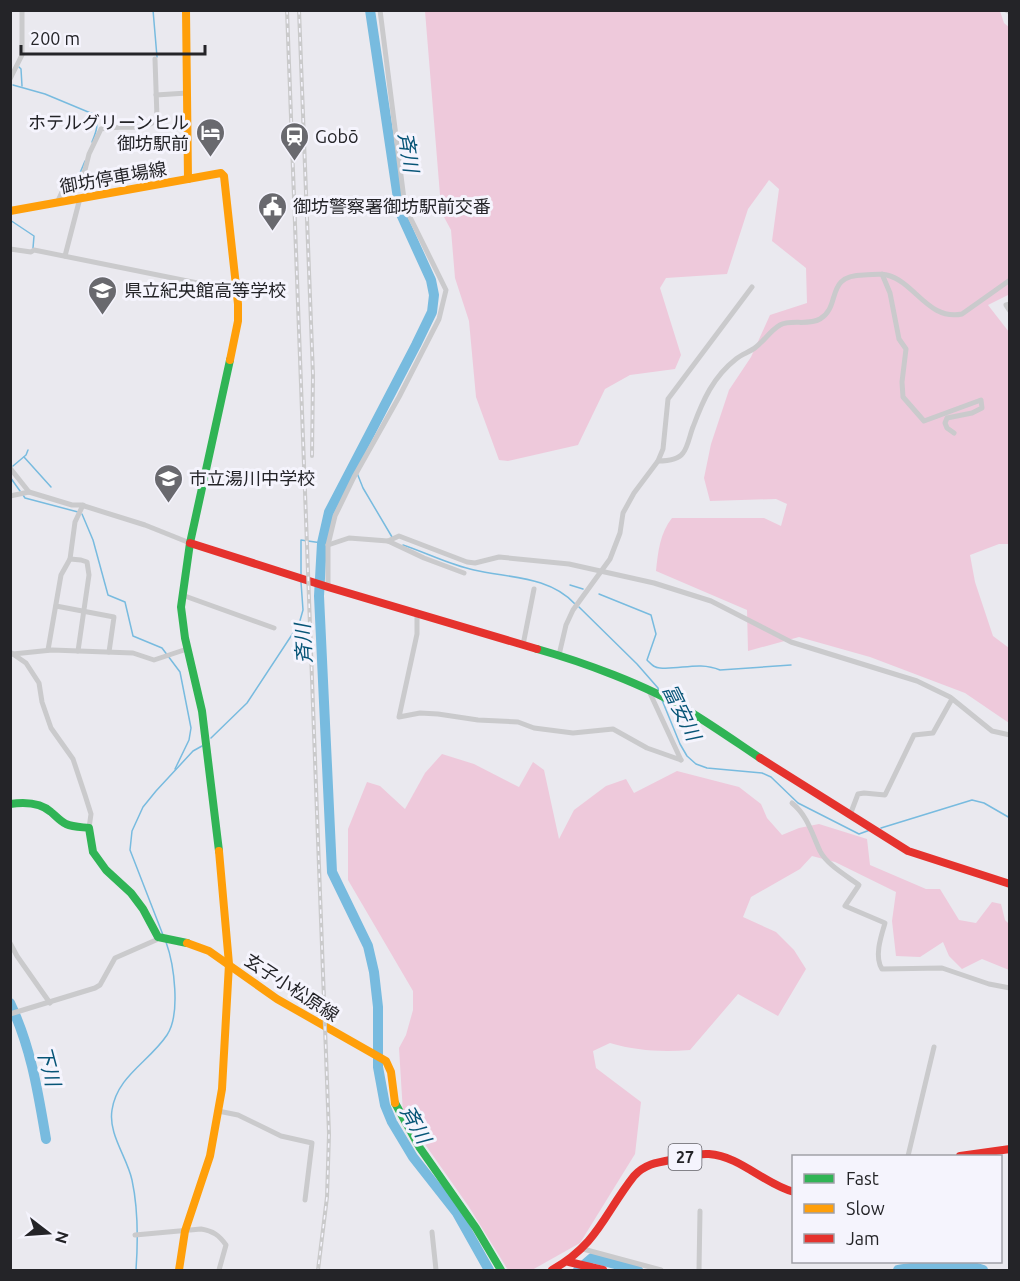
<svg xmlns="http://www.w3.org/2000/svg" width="1020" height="1281" font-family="Ubuntu,'Noto Sans JP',sans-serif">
<rect width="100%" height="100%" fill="#eae9ef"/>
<!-- green -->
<g fill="#eec9db">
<path d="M425,11h575l4,12 6,5v266l-22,11 21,27v212h-10l-29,11 5,27 18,54 16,12v75l-44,-30 -95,-36 -71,-20 -51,14 -1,-41 -91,-39c2,-19 4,-38 16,-53h92l17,8 6,-22 -11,-5 -66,2 -6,-23 7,-34 18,-54 22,-33 19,-42 37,-12 -1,-35 -34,-27 7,-52 -10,-9 -21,29 -21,65 -61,4 -6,10 21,67 -6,14 -45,6 -25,14 -27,56 -70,16 -9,-1 -23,-63 -7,-76 -14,-43 -4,-48 -7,-13 -4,-22z"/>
<path d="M442,754l32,10 45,23 14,-25 11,8 15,69 15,-29 32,-24 20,-7 8,14 43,-22 62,16 22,17 6,14 15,17 17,-7 20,-4 48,15 3,26 56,24h14l19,31 17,3 16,-21 9,2 4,16 4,4v46l-27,-11 -20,10 -13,-13 -6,-14 -23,15 -24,-1 -4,-35 4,-29 -61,-30 -23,-6 -12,13 -49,28 -8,20 33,15 18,18 12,19 -28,47 -40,-22 -48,56c-28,2 -53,1 -80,-7l-17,8 3,17 45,34 -6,52 -55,89 -48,27h-24l-39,-63 -66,-94 -4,-65 7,-13 7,-25v-19l-65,-111v-51l19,-47 13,4 25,23 20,-36z"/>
</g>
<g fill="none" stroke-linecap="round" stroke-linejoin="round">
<!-- stream -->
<g stroke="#78bbdf" stroke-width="1.5">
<polyline points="153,10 157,57"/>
<polyline points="19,67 21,69 22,86"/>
<path d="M13,85l32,9 48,20c7,10 3,18 -1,28"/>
<polyline points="80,173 85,161"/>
<polyline points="10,220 34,236 33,248"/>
<polyline points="24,457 51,487"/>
<polyline points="13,466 26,455 28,450"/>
<polyline points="357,473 363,488 392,537"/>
<polyline points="10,477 20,491"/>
<polyline points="23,495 25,498 78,512"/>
<polyline points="82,514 93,540 108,595 125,602 133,636 162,648 180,672 191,728 189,740 175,769"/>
<path d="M403,545c24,8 47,20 71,25 35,8 75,6 101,34"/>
<polyline points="301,574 301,540 322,543"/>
<polyline points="570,585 583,589"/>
<path d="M599,594l52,21 5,19 -9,26c4,4 7,8 13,8 20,2 39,-7 60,2l71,-5"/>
<polyline points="579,607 637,664 658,688 659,693"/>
<polyline points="662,700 680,744 687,756 696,764 707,768 762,773 771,777 798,803 859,834 870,830"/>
<polyline points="211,738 247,703 299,624 303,610 301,582"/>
<polyline points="881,828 972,800 984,803 1010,818"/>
<polyline points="163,935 130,850 132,831 143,807 156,791 193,751 202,746"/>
<path d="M136,1270c2,-28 2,-62 -4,-90 -5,-23 -24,-46 -20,-70 5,-34 37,-48 55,-75 14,-21 7,-71 -1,-93"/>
</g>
<!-- river -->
<g stroke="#78bbdf" stroke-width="10">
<polyline points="370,10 400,212 431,280 434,295 432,312 416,345 329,512 322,543 319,596 332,872 368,946 374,972 378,1007 378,1067 385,1105 392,1122 413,1157 457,1213 489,1270"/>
<path d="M10,1003c21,44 28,89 36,136"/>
<polyline points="578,1270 592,1258 638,1270"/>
<path d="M898,1270c29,-4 57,-10 85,0"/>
</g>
<!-- street -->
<g stroke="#cacacc" stroke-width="5">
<polyline points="1006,10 1010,12"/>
<polyline points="10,79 22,55 22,10"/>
<polyline points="156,95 187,93"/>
<path d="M57,203l5,-11 18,-14 5,-8 4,-16 12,-25c16,-5 48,4 56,-11l-2,-59"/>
<polyline points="10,249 31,252 34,250 237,291"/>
<polyline points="65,256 80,198"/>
<polyline points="882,274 890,293 899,339 906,349 902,382 903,397 924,421 981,400 982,408 972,413 947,418 945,423 947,428 954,433"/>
<polyline points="1010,304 1006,305 1010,311"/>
<path d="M658,461c8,0 20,-1 25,-8 5,-6 7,-19 10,-26 10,-27 20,-50 43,-68 6,-5 14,-7 20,-12 8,-6 15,-17 24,-22 11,-6 28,1 40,-6 22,-13 4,-44 44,-44 8,0 16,-2 23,0 28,7 41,46 75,39l48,-34"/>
<polyline points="10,468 29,492"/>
<polyline points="10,496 29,492 72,505 81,505 145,525 190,543"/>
<polyline points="388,541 399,536 467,562 475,563 499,557 569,564 654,583 711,601 791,642 917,681 950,697 992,731 1010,735"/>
<polyline points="328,545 349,538 388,541 424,558 464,573"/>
<polyline points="70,559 75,522 83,505"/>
<polyline points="328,587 328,545 335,516 354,477 399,397 439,319 446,290 405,207 380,10"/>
<polyline points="182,595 274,628"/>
<polyline points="56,606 114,617 109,652"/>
<polyline points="417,612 417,634 399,717 420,713 438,714 478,720 518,722 534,728 573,733 613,729 647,748 681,760"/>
<polyline points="523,645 534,589"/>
<polyline points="48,650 61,575 70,559 81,560 87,562 89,575 78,651"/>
<polyline points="10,652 26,663 39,683 42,702 51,728 73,759 85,795 91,814 89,828"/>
<polyline points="13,654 52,650 133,653 154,660 187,649"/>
<polyline points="559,655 566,625 573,610 610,559 620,533 623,513 634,493 658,461 663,449 668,399 752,287"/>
<polyline points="649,691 681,760"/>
<path d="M792,803c16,13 20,31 28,48 7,14 27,25 39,34l-14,21 40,17c-4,13 -11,34 -3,46l60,-1 47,16 21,4"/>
<polyline points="850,815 858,794 864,793 885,795 914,735 933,733 952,699"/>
<polyline points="10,943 17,956 50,1003"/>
<polyline points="10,1014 95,988 100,985 115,958 156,940 158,937"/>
<polyline points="218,1111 238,1115 281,1136 312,1143 305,1200"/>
<polyline points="908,1156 934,1047"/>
<polyline points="432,1232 436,1270"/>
<path d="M135,1235l66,-6c12,2 18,6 25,16l-7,25"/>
<polyline points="583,1249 661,1270"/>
<polyline points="699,1270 700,1211"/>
</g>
<!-- fast -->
<g stroke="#30b455" stroke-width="8">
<path d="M537,649c46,13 109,36 150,61 25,15 49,32 73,48"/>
<path d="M10,804c14,-2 30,-2 41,8 5,4 9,9 15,12 7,3 15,3 23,4l4,24 13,18 25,23 12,16 15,28 29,6"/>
<polyline points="219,851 202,711 185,638 181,607 190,543 230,360"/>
<polyline points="395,1103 420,1148 476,1228 501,1270"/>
</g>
<!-- slow -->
<g stroke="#ff9f0a" stroke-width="8">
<polyline points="186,10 188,179"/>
<polyline points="10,211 221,173 224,176 238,304 238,321 230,360"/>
<polyline points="187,943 209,951 277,999 386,1061 391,1072 395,1103"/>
<polyline points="179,1270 185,1231 210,1156 222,1089 229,964 219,851"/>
</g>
<!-- jam -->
<g stroke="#e5322d" stroke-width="8">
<polyline points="190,543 328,587 537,649"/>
<polyline points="760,758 908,851 1010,884"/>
<polyline points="960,1156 1010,1149"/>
<polyline points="569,1262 603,1270"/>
<path d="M552,1270c46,-26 52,-56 82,-94 12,-13 26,-14 42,-17 11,-2 21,-6 33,-5 31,2 55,30 85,38"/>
</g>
<defs>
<g id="rail">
<polyline points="287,10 329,1134 327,1197 318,1270"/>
<polyline points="299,10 313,375 312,456"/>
</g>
</defs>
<!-- rail casing -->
<use href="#rail" stroke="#cacacb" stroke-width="4"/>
<!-- rail -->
<use href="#rail" stroke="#f5f4fd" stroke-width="1.5" stroke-dasharray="4.5" stroke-linecap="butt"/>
</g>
<!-- icons -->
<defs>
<symbol id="hotel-pin" viewBox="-11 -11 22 30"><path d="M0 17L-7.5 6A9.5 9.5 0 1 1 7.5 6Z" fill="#69696e" stroke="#f5f4fd"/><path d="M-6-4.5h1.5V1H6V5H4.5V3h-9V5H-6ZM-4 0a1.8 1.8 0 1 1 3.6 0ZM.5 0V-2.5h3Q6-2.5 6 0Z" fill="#fff"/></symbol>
<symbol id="station-pin" viewBox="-11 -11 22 30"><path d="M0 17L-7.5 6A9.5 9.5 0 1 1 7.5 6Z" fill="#69696e" stroke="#f5f4fd"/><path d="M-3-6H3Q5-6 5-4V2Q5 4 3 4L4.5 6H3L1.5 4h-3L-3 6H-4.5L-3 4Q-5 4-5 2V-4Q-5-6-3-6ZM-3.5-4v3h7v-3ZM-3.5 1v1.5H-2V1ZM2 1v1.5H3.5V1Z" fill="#fff"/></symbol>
<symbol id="civic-pin" viewBox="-11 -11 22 30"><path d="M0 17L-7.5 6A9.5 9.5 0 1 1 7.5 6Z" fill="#69696e" stroke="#f5f4fd"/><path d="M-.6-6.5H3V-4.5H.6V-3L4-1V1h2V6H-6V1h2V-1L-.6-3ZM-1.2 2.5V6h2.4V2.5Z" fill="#fff"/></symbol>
<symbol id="school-pin" viewBox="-11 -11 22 30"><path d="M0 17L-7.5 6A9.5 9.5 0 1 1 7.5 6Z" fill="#69696e" stroke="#f5f4fd"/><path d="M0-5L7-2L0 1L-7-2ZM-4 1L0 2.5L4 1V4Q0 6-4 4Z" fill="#fff"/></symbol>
</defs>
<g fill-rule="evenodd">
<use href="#hotel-pin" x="194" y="116" width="33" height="45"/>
<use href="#station-pin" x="278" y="120" width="33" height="45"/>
<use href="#civic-pin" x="256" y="190" width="33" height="45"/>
<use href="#school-pin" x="86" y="274" width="33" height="45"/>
<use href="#school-pin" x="152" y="462" width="33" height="45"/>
</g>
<g text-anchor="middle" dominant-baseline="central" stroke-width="6" stroke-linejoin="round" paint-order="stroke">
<!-- shield labels -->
<rect fill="#f5f4fd" stroke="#636268" stroke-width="1.5" x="668.5" y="1144" width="33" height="26" rx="4.5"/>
<g font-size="16" font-weight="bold" fill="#242428">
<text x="685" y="1157">27</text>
</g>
<!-- poi labels -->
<g font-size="18" fill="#242428" stroke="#f5f4fd" text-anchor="start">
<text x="189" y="122" text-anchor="end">ホテルグリーンヒル<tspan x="189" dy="21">御坊駅前</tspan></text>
<text x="315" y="136">Gobō</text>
<text x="293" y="206">御坊警察署御坊駅前交番</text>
<text x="124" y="290">県立紀央館高等学校</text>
<text x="189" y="478">市立湯川中学校</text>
</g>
<!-- street labels -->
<g font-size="18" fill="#242428" stroke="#f5f4fd">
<text transform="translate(113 177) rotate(-10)">御坊停車場線</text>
<text transform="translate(292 987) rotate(33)">玄子小松原線</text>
</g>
<!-- water labels -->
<g font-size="20" font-style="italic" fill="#075577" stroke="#f5f4fd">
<text transform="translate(409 152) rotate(81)">斉川</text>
<text transform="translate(303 644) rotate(-93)">斉川</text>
<text transform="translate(682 712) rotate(64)">富安川</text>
<text transform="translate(49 1066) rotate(75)">下川</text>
<text transform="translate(416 1124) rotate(61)">斉川</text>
</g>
</g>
<!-- border -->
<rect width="1020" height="1281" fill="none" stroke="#242428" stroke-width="24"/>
<!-- legend -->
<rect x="792" y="1155" width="210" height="108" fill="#f5f4fd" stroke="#a1a1a8" stroke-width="1.5"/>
<rect x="804" y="1174" width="30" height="9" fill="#30b455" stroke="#a1a1a8" stroke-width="1.5"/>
<text x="846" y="1185" font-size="18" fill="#242428">Fast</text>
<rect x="804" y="1204" width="30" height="9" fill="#ff9f0a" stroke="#a1a1a8" stroke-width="1.5"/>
<text x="846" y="1215" font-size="18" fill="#242428">Slow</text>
<rect x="804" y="1234" width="30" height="9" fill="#e5322d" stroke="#a1a1a8" stroke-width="1.5"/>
<text x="846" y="1245" font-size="18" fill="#242428">Jam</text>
<!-- north arrow -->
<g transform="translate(48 1233) rotate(107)" stroke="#f5f4fd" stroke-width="4.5" paint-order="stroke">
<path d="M0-4.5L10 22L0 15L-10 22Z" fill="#242428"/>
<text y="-9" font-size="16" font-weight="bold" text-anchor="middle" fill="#242428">N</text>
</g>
<!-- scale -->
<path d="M21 45v9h184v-9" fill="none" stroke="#242428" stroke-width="3"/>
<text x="30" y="45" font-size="18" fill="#242428" stroke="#f5f4fd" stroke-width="4.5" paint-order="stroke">200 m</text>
</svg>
